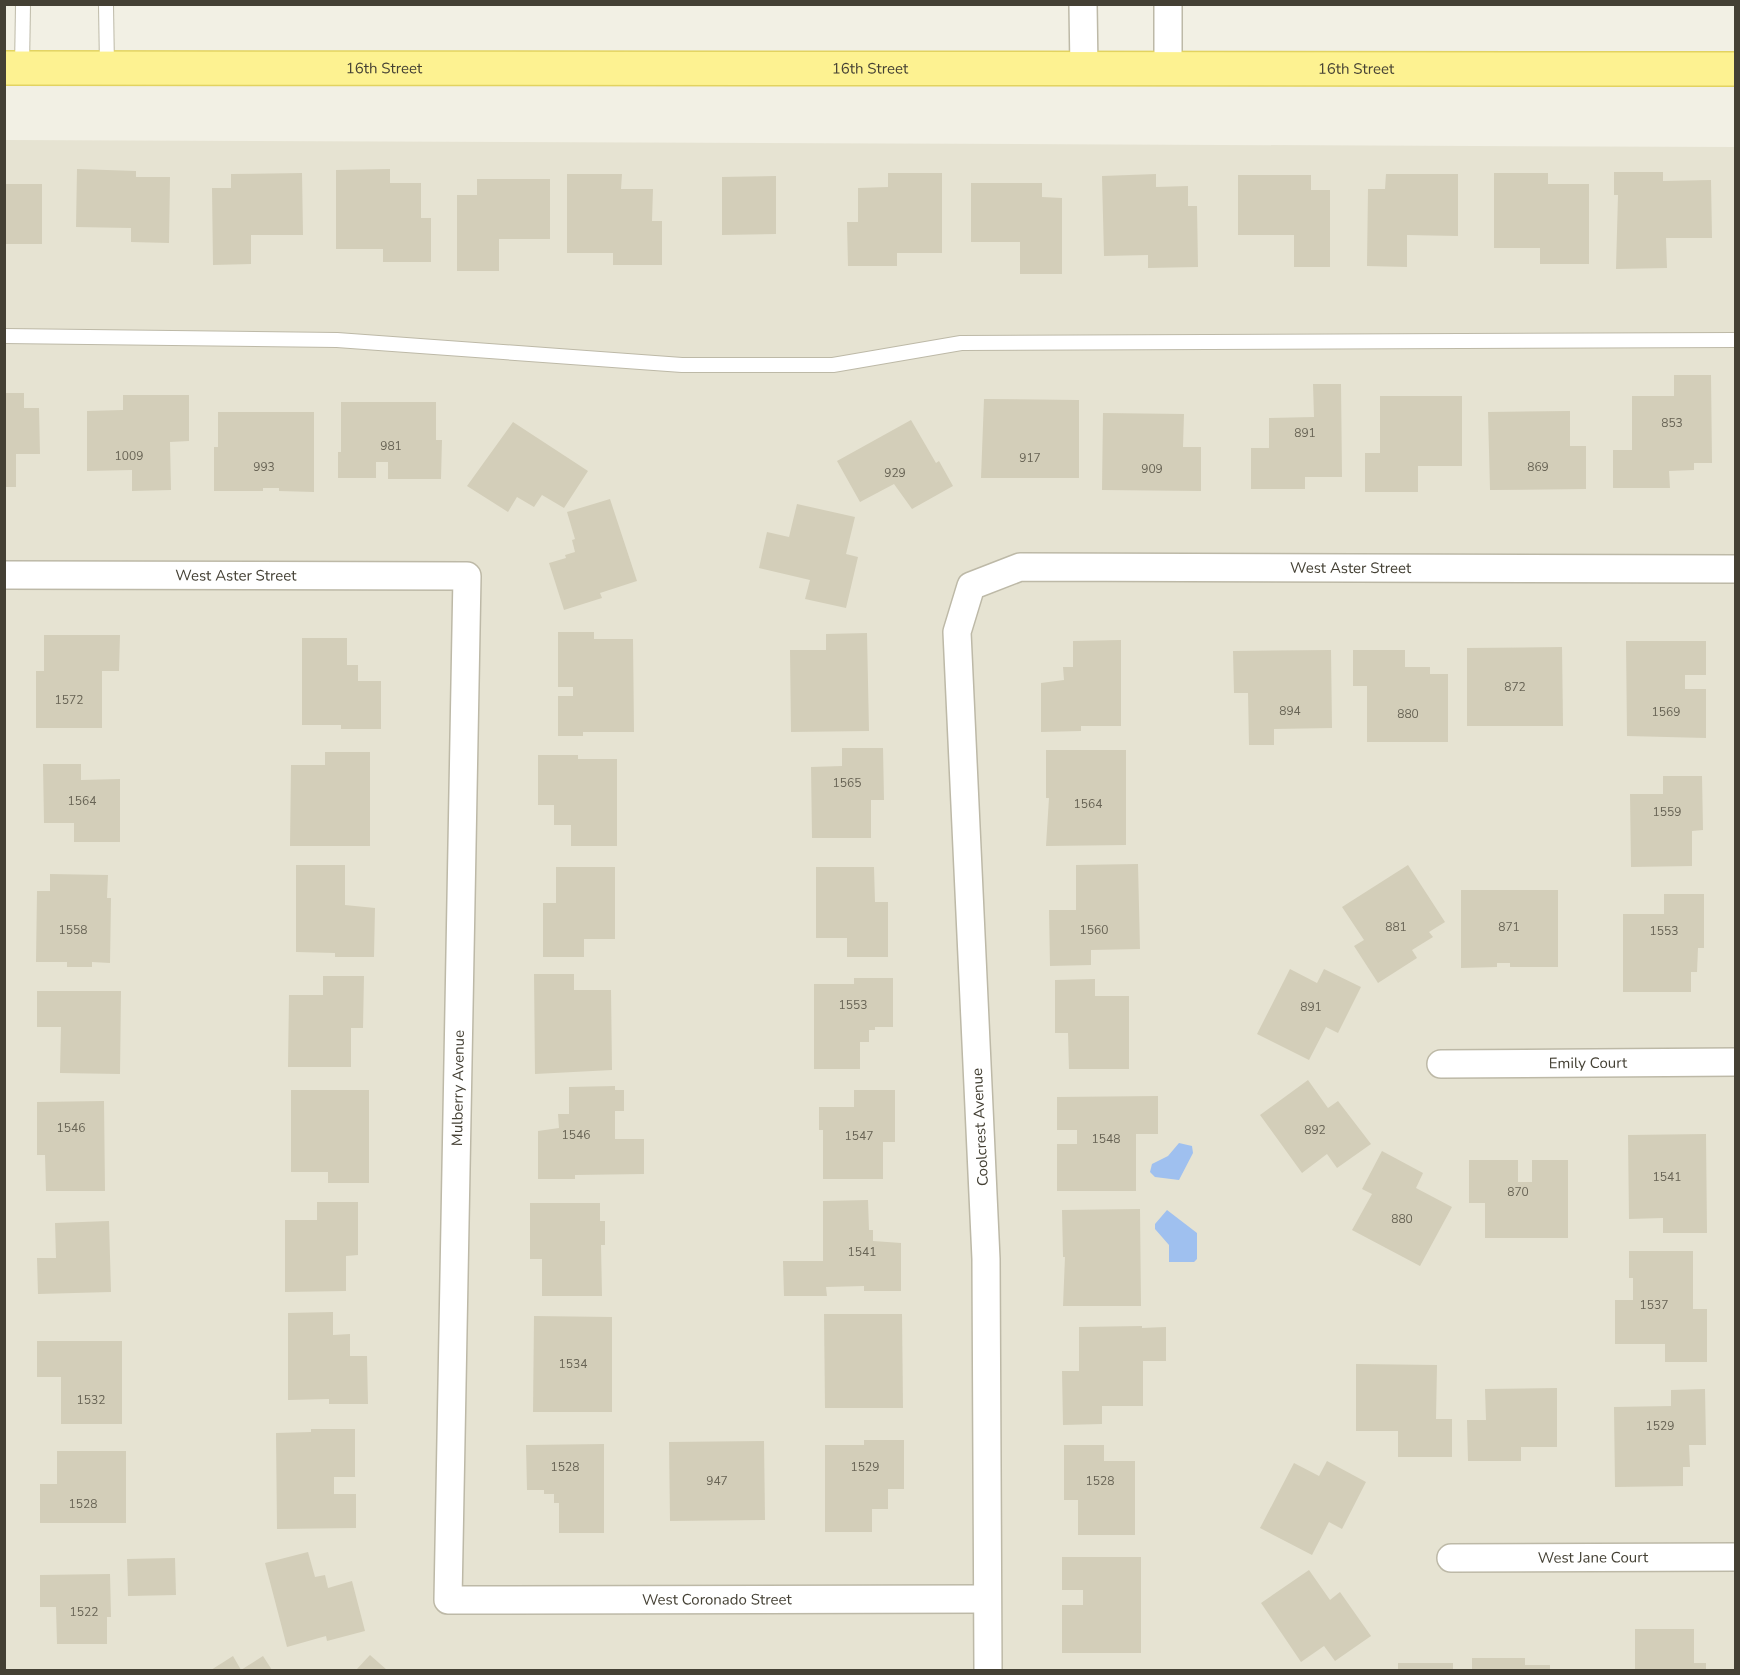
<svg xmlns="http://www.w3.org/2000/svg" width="1740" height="1675" font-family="'Nunito Sans',sans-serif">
<rect width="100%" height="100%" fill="#f2f0e4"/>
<!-- residential -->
<polygon fill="#e6e3d2" points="5,140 1735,147 1735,1670 5,1670"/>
<!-- water -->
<g fill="#9fc0ef">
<polygon points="1179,1143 1192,1146 1193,1153 1179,1180 1155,1177 1150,1172 1152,1164 1168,1156"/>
<polygon points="1167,1210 1197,1233 1197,1259 1194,1262 1169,1262 1169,1245 1155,1229 1155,1224"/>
</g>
<!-- building -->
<g fill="#d3ceb9">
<polygon points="77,169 136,171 136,177 170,177 169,243 131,242 131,228 76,227"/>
<polygon points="390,169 390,183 421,183 421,218 431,218 431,262 383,262 383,249 336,249 336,170"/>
<polygon points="1614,172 1663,172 1663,181 1711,180 1712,238 1666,238 1667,268 1616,269 1618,195 1614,195"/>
<polygon points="302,173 303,235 251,235 251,264 213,265 212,188 231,188 231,174"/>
<polygon points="888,173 942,173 942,253 897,253 897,266 848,266 847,222 858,222 858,188 888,187"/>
<polygon points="1494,173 1548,173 1548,184 1589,184 1589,264 1540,264 1540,248 1494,248"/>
<polygon points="567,174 622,174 621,189 653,189 652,221 662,221 662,265 613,265 613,253 567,253"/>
<polygon points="1156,174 1156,187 1188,186 1188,206 1197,206 1198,267 1148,268 1148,255 1104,256 1102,176"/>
<polygon points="1386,174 1458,174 1458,236 1407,235 1407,267 1367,266 1368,189 1385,189"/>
<polygon points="1238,175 1311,175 1311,190 1330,190 1330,267 1294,267 1294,235 1238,235"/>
<polygon points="776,176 776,234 722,235 722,177"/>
<polygon points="477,179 550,179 550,239 499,239 499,271 457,271 457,195 477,195"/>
<polygon points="971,183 1042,183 1042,197 1062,198 1062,274 1020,274 1020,242 971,242"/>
<rect x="4" y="184" width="38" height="60"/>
<polygon points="1674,375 1711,375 1712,463 1694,463 1694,470 1669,471 1670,488 1613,488 1613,450 1632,450 1632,396 1674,396"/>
<polygon points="1313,384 1341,384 1342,477 1305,477 1305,489 1251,489 1251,448 1269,448 1269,418 1314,417"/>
<polygon points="4,393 24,393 24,408 39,408 40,454 16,454 16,487 4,487"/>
<polygon points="123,395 189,395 189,441 170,442 171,490 132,491 132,470 87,471 87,411 123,410"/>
<polygon points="1380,396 1462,396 1462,466 1418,466 1418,492 1365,492 1365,453 1380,453"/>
<polygon points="984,399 1079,400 1079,478 981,478"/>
<polygon points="341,402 436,402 436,440 442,440 441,479 388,479 388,462 376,462 376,478 338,478 338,452 341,452"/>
<polygon points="1570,411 1570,446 1586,446 1586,489 1490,490 1488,412"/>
<polygon points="218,412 314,412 314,492 279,491 279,488 263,488 263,491 214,491 214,447 218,447"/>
<polygon points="1103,413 1184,414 1183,447 1201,447 1201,491 1102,490"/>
<polygon points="911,420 936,463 939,461 953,486 912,509 894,484 860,502 837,461"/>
<polygon points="513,422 588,471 564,508 542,495 534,507 517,497 508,512 467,486"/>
<polygon points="610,499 637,581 600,593 602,598 564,610 549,563 566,558 565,555 575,552 572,540 575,539 567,512"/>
<polygon points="797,504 855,517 846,554 858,557 846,608 805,599 810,580 759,568 767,532 789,537"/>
<polygon points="558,632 594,632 594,639 633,639 634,732 583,732 583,736 558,736 558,696 573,696 573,687 558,687"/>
<polygon points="867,633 869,731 791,732 790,650 826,650 826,634"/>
<polygon points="44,635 120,635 119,671 102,671 102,728 36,728 36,671 44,671"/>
<polygon points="302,638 347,638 347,665 358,665 358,681 381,681 381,729 341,729 341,725 302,725"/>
<polygon points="1121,640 1121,726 1081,726 1081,731 1041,732 1041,683 1064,680 1063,667 1073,667 1073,641"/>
<polygon points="1626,641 1706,641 1706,675 1685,675 1685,689 1706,689 1706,738 1627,736"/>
<polygon points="1562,647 1563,726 1467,726 1467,648"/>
<polygon points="1331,650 1332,728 1274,729 1274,745 1249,745 1248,693 1234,693 1233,651"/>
<polygon points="1353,650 1405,650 1405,667 1430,667 1430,674 1448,674 1448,742 1367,742 1367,686 1353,686"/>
<polygon points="842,748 883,748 884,800 871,800 871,838 812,838 811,767 842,766"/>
<polygon points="1046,750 1126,750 1126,845 1046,846 1049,798 1046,798"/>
<polygon points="325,752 370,752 370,846 290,846 291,765 325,765"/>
<polygon points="538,755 578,755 578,759 617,759 617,846 571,846 571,825 554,825 554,805 538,805"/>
<polygon points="43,764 81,764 81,780 120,779 120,842 74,842 74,823 44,823"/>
<polygon points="1663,776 1702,776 1703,830 1692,831 1692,866 1631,867 1630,794 1663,794"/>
<polygon points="1138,864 1140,949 1091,950 1091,965 1050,966 1049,910 1076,910 1076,865"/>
<polygon points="296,865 345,865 345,905 375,908 374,957 335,957 335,953 296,952"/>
<polygon points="1408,865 1445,922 1429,932 1433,937 1412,950 1417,958 1378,983 1354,946 1364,940 1342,907"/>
<polygon points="556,867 615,867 615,939 584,939 584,957 543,957 543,903 556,903"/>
<polygon points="816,867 874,867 875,902 888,902 888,957 847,957 847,938 816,938"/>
<polygon points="50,874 108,875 107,898 111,898 110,963 92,962 92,967 67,967 67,962 36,962 37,891 50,891"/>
<polygon points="1461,890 1558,890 1558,967 1510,967 1510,963 1497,963 1497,967 1461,968"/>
<polygon points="1664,894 1704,894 1704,948 1698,948 1697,972 1691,972 1691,992 1623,992 1623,914 1664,914"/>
<polygon points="1290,969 1317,983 1324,969 1361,987 1338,1033 1326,1027 1309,1060 1257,1034"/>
<polygon points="534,974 574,974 574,990 611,990 612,1070 535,1074"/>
<polygon points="323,976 364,976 363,1028 351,1028 351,1067 288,1067 289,995 323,995"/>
<polygon points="854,978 893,978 893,1027 875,1027 875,1030 869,1030 869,1042 860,1042 860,1069 814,1069 814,984 854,984"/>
<polygon points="1095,979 1095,996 1129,996 1129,1069 1069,1069 1068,1033 1055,1033 1055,980"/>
<polygon points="37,991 121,991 120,1074 60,1073 61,1027 37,1027"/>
<polygon points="1308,1080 1328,1108 1338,1101 1371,1144 1337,1168 1327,1154 1302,1173 1260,1115"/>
<polygon points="615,1086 615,1090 624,1090 624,1111 615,1111 615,1139 644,1139 644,1174 575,1175 575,1179 538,1179 538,1131 559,1128 558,1114 569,1114 569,1087"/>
<polygon points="291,1090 369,1090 369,1183 328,1183 328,1172 291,1172"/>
<polygon points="854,1090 895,1090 895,1142 883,1142 883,1179 823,1179 823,1130 819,1130 819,1107 854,1107"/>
<polygon points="1158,1096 1158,1134 1136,1134 1136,1191 1057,1191 1057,1144 1077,1144 1077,1130 1057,1130 1057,1097"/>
<polygon points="104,1101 105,1191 46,1191 45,1155 37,1155 37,1102"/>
<polygon points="1706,1134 1707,1233 1663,1233 1663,1218 1629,1219 1628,1135"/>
<polygon points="1382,1151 1423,1173 1416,1188 1452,1207 1420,1266 1352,1230 1372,1194 1362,1189"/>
<polygon points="1469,1160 1518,1160 1518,1182 1532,1182 1532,1160 1568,1160 1568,1238 1485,1238 1485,1203 1469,1203"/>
<polygon points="868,1200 869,1230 873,1230 873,1241 901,1243 901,1291 864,1291 864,1286 826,1287 827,1296 784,1296 783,1261 823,1261 823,1201"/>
<polygon points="317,1202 358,1202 358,1255 346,1256 346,1291 285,1292 285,1220 317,1220"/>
<polygon points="530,1203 600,1203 600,1221 605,1221 605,1245 601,1245 602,1296 542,1296 542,1259 530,1259"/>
<polygon points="1140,1209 1141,1306 1063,1306 1065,1257 1063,1257 1062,1210"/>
<polygon points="109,1221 111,1292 38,1294 37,1258 56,1258 55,1223"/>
<polygon points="1629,1251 1693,1251 1693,1309 1707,1309 1707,1362 1665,1362 1665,1344 1615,1344 1615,1300 1633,1300 1633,1278 1629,1278"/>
<polygon points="333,1312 333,1335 350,1334 350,1356 367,1356 368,1404 329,1404 329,1399 288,1400 288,1313"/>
<polygon points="824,1314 902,1314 903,1408 825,1408"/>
<polygon points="534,1316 612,1317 612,1412 533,1412"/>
<polygon points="1142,1326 1142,1328 1166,1327 1166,1361 1143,1361 1143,1406 1102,1406 1102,1424 1063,1425 1062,1371 1079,1371 1079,1327"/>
<polygon points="37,1341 122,1341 122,1424 61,1424 61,1377 37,1377"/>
<polygon points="1356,1364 1437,1365 1436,1419 1452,1419 1452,1457 1398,1457 1398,1431 1356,1431"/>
<polygon points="1557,1388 1557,1447 1521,1447 1521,1461 1468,1461 1467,1420 1486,1420 1485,1389"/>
<polygon points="1705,1389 1706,1445 1689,1445 1690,1467 1683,1467 1683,1486 1615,1487 1614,1407 1671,1406 1671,1390"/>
<polygon points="311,1429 355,1429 355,1477 334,1477 334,1494 356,1494 356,1528 277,1529 276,1433 311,1432"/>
<polygon points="864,1440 904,1440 904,1489 888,1489 888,1509 872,1509 872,1532 825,1532 825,1445 864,1445"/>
<polygon points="764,1441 765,1520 670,1521 669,1442"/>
<polygon points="604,1444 604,1533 559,1533 559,1503 554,1503 554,1494 544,1494 544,1490 527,1490 526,1445"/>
<polygon points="1064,1445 1104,1445 1104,1461 1135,1461 1135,1535 1078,1535 1078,1500 1064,1500"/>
<polygon points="57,1451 126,1451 126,1523 40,1523 40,1484 57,1484"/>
<polygon points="1327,1461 1366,1482 1342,1529 1329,1522 1312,1555 1260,1528 1294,1463 1319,1476"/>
<polygon points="308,1552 315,1577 325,1575 328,1588 352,1581 365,1631 327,1641 326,1636 287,1647 265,1563"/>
<polygon points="1062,1557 1141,1557 1141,1653 1062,1653 1062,1605 1083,1605 1083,1590 1062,1590"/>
<polygon points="175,1558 176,1595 128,1596 127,1559"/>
<polygon points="1309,1570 1330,1600 1340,1592 1371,1636 1335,1661 1324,1646 1301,1662 1261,1603"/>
<polygon points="110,1574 111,1617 107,1617 107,1644 57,1644 56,1607 40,1607 40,1575"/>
<polygon points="1635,1629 1694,1629 1694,1663 1706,1663 1706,1670 1635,1670"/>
<polygon points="370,1655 387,1670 356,1670"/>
<polygon points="233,1656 241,1670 263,1656 272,1670 211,1670"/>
<polygon points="1472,1658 1525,1658 1525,1665 1550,1665 1550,1670 1472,1670"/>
<rect x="1398" y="1663" width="55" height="7"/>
</g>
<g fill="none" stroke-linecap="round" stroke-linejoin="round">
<defs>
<g id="service">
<polyline points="106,4 107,68"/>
<polyline points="22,68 23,4"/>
<polyline points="4,336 337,340 682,365 833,365 961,343 1736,340"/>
</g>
<g id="minor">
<polyline points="1083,4 1084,69"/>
<polyline points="1168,4 1168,69"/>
<path id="s1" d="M4,575l463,1 -19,1024 539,-1"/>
<path id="s2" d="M1441,1064l295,-2"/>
<path id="s3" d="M1451,1558l285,-1"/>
<path id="s4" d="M988,1670l-2,-411 -29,-627 14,-46 49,-19 716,2"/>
</g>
<g id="primary">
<path id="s5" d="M4,68l1732,1"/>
</g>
</defs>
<!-- service casing -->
<use href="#service" stroke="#bdb9a7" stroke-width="16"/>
<!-- minor casing -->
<use href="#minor" stroke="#bdb9a7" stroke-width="30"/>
<!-- primary casing -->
<use href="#primary" stroke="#e2d361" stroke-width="36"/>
<!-- service -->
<use href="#service" stroke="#fff" stroke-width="14"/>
<!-- minor -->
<use href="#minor" stroke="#fff" stroke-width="27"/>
<!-- primary -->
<use href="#primary" stroke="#fdf291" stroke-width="33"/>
</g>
<g text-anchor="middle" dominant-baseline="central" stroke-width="5" stroke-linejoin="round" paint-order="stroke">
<!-- number labels -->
<g font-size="12" fill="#686455">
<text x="1672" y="423">853</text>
<text x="1305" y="433">891</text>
<text x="391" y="446">981</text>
<text x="129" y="456">1009</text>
<text x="1030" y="458">917</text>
<text x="264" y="467">993</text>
<text x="1538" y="467">869</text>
<text x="1152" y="469">909</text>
<text x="895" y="473">929</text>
<text x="1515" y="687">872</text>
<text x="69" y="700">1572</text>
<text x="1290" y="711">894</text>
<text x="1666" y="712">1569</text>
<text x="1408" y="714">880</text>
<text x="847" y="783">1565</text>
<text x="82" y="801">1564</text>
<text x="1088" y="804">1564</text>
<text x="1667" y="812">1559</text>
<text x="1396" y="927">881</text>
<text x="1509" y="927">871</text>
<text x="73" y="930">1558</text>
<text x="1094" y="930">1560</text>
<text x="1664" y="931">1553</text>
<text x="853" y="1005">1553</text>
<text x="1311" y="1007">891</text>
<text x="71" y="1128">1546</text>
<text x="1315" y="1130">892</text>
<text x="576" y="1135">1546</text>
<text x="859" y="1136">1547</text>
<text x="1106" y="1139">1548</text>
<text x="1667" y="1177">1541</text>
<text x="1518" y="1192">870</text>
<text x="1402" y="1219">880</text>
<text x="862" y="1252">1541</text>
<text x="1654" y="1305">1537</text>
<text x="573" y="1364">1534</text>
<text x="91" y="1400">1532</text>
<text x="1660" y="1426">1529</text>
<text x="565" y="1467">1528</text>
<text x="865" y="1467">1529</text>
<text x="717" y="1481">947</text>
<text x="1100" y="1481">1528</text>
<text x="83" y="1504">1528</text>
<text x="84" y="1612">1522</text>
</g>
<!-- street labels -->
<g font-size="15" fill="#444034" stroke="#fff">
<text stroke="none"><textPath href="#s5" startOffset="380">16th Street</textPath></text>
<text stroke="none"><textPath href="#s5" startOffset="866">16th Street</textPath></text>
<text stroke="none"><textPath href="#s5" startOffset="1352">16th Street</textPath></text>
<text stroke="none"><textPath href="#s4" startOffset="1470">West Aster Street</textPath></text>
<text stroke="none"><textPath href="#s1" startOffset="232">West Aster Street</textPath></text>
<text stroke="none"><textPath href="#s2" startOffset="147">Emily Court</textPath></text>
<text transform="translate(458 1088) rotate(-89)">Mulberry Avenue</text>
<text transform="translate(980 1127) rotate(-93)">Coolcrest Avenue</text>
<text stroke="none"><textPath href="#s3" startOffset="142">West Jane Court</textPath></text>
<text stroke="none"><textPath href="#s1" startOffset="1756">West Coronado Street</textPath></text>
</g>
</g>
<!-- border -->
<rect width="1740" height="1675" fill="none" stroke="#444034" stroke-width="12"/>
</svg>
